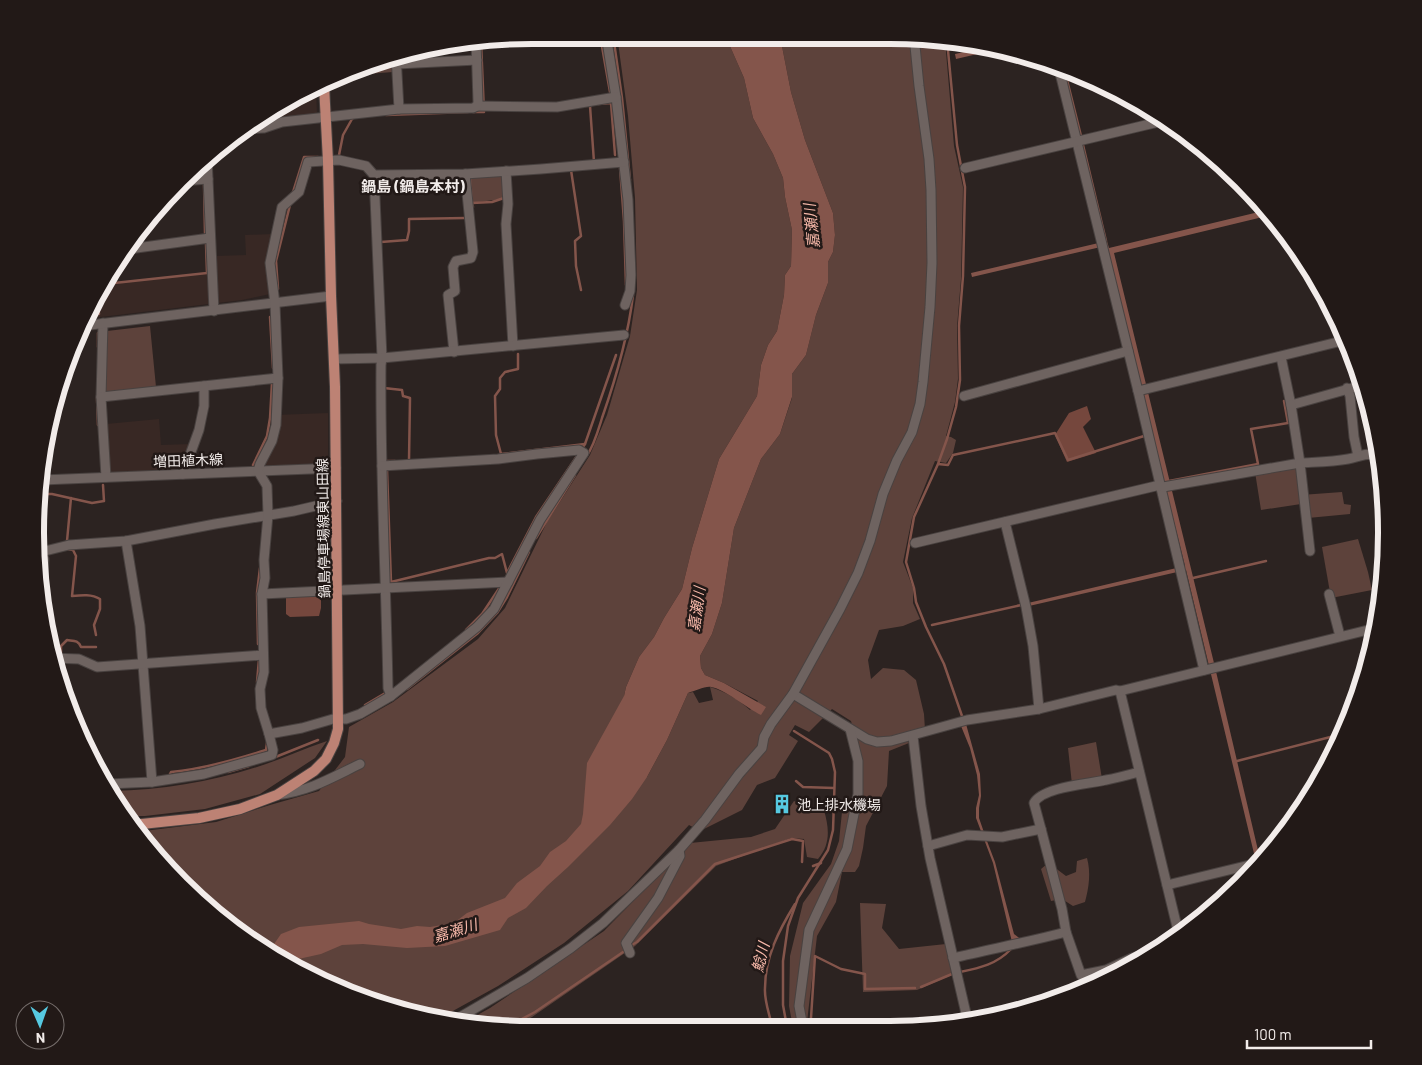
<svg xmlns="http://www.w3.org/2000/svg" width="1422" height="1065" font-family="Barlow,'Noto Sans JP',sans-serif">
<rect width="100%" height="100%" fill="#2c2321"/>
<!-- built -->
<g fill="#382824">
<polygon points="304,93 316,93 317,112 313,117 284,118 278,115 258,120 284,102"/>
<polygon points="273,234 270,294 242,300 84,319 86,312 106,283 214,272 215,256 246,255 245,235"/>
<polygon points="328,413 328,455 322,463 255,467 268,441 275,415"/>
<polygon points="159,419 161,445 191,444 181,470 102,473 106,424"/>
</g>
<!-- green -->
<g fill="#5d423b">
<path d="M617,35l111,1 1,8 15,34 9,40 20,36 10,24 2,19 7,33 -1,36 -6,9 -1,20 -7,36 -9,14 -7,20 -4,31 -38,63 -27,89 -10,41 -18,29 -10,19 -15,20 -13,30 -2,9 23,81 20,-37 21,-47 5,-1 6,11 14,-3 -3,-13c15,4 29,13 40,23l8,-9 -34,-18 -19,-8 -4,-7 -1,-12 12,-22 10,-31 12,-75 27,-69 19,-25 12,-36v-24l14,-19 10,-40 12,-32v-21l5,-10 2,-17 -2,-22 -28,-73 -14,-48 -11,-56h142l23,4 9,106 9,41 -2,92 -4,48 1,52 -3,23 -9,34 5,1 5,3 -3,13 -7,10 -11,-2 -23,57 -9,44 10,26v15l7,16 -17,7 -24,4 -11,30 3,19 12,-11 21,2 12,10 8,34 1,16 -15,4 -1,9 -20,8 -2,35 -21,40 -3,22 -4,18 -4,6h-13l-6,30 -19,34 -10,86 2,5h-16l-4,-21 1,-50 13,-53 28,-39 8,-23 3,-29 18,-5 1,-48 -10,-38 -19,-12 -23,23 -14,-7 -6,10 9,6 -23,37 -18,7 -15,25 -42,21 -11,-6 -61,66 -64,52 -66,43 -56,31 -69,-13 -89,-41 -79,-56 -69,-75 80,-10 54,-17 49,-14 26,-34 4,-30 44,-25 85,-63 27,-31 42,-86 43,-67 17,-40 23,-79 7,-46 -2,-92 -7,-82z"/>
<polygon points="389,58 393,58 393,72 354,75 354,73"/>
<polygon points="502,174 502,199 471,203 468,176"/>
<polygon points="150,326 156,387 105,393 107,331"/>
<polygon points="1298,465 1301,495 1342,492 1344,504 1351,505 1350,514 1308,518 1301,504 1261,510 1255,472"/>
<polygon points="1358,539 1368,572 1372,590 1331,598 1322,547"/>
<path d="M327,741l-12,17 -55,36 -55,15 -60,7h-18l-15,-25c52,-1 105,-10 154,-27 20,-7 40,-16 61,-23z"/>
<polygon points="1096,742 1102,779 1072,784 1068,748"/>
<path d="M794,801l11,5 19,4c5,18 7,34 -6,49l-11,-2 -3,-18 -13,-1 -75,28 -81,80 -103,71 -22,12h-10l-35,-7 25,-14 114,-77 86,-88 61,-6 24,-8z"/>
<path d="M1087,858c4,15 2,29 -2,44l-12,4 -11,-7 -11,2 -10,-32 6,-5 7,3 12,9 10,-4 1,-11z"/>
<polygon points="860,903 886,904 882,928 899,949 946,944 954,974 917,990 863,992"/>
</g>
<!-- forest -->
<g fill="#75473d">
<polygon points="1087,406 1091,419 1083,427 1096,453 1067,462 1055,435 1069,413"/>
<polygon points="321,596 321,608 319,616 290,617 286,614 286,597"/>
</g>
<!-- water -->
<g fill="#84554b">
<path d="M728,36h52l11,56 14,48 28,73 2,22 -2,17 -5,10v21l-12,32 -10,40 -14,19v23l-12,37 -19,25 -27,69 -12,75 -10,31 -12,22 1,12 4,7 19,8 42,24 -5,8c-13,-6 -38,-27 -50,-28 -6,-1 -16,4 -23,6l-21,47 -20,37 -15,22 -22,26 -42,42 -21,19 -21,22 -18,10 -8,12 -55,16 -38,2 -44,-4 -21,1 -21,9 -27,6 -5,6 -23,-16 8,-6 7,-10 18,-7 60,-6 10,3 32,5 16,-3 13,1 24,-4 13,-10 38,-15 12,-15 23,-17 10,-14 16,-11 15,-17 2,-10 4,-51 37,-67 2,-9 13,-30 15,-20 10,-19 18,-29 10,-41 27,-89 38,-63 4,-31 7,-20 9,-14 7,-36 1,-20 6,-9 1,-36 -7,-33 -2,-19 -10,-24 -20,-36 -9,-40 -15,-34z"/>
<polygon points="986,47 999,49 956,59 955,54"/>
<polygon points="1267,210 1271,215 1114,253 1214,663 1261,863 1257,866 1186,570 1029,606 1028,603 1185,566 1105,246 972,277 971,273 1107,241 1109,248"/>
<polygon points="966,724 980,774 981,796 979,808 979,818 987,841 995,862 1014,934 1023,941 1012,942 993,863 976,818 976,808 979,795 977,775 970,748 961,726"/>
</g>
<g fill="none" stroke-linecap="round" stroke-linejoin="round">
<!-- stream -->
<g stroke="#84554b" stroke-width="2.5">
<polyline points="600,35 610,92"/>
<polyline points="613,35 622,98 630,180"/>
<polyline points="947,40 957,145 965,187 963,276 959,326 960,380 956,407 947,439 938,464 914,517 906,562 914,588 916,602 926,627 944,664 962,716"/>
<polyline points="1064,68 1081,136"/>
<polyline points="598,104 611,103 615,155"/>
<polyline points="592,105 590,106 594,162"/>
<polyline points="473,112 484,112 481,42"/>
<polyline points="386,115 468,112"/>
<polyline points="254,123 260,123 282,115 284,102"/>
<polyline points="1083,145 1106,241"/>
<polyline points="339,155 343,135 352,119 353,118"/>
<polyline points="203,160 203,173"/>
<polyline points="620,168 624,221 626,285"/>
<polyline points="569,170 571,170 581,236 575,241 576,266 581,290"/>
<polyline points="470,178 472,203"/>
<polyline points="204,185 205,233"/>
<polyline points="293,192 304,157 318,157"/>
<polyline points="473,207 472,203 492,202 504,198"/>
<polyline points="381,242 407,240 409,231 409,219 465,218"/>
<polyline points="105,284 207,273 206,244"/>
<polyline points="278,289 276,261 290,205"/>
<polyline points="97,296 99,314"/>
<polyline points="270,317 273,368"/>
<polyline points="98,347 98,333"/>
<polyline points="518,354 518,369 505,372 500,378 500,389 495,396 496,435 501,454 585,444"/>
<polyline points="384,386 384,388 402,390 403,396 410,398 409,460 408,460"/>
<polyline points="97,398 98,425"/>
<path d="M586,457c8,-11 12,-26 16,-39 14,-40 26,-80 31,-123"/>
<polyline points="386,461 395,461"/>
<polyline points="938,464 948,465 953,455 1055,433 1068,460 1144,436"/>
<polyline points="253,465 267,436 270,418 272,383"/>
<polyline points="387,470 391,582 489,558 495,558 502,554 507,573"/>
<polyline points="1169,481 1258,464 1251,429 1288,423 1284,401"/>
<polyline points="41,494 52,494 92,503 104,501 103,485"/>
<polyline points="536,538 575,475"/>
<polyline points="67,541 71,498"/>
<path d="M67,549l6,1 3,6 -4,40c10,-1 20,-2 28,3v10l-6,16 2,10"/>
<polyline points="508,571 536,517 585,444 616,355"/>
<polyline points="1193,578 1266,561"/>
<polyline points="44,614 45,601"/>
<polyline points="932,625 1021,605"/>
<polyline points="466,630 482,614 500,587"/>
<polyline points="258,644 257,593 260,568"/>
<path d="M57,656l4,-3v-7l6,-6c7,1 11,0 14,7h15"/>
<polyline points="257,682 259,659"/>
<polyline points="407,689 478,633 497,613 507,597 529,552"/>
<polyline points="365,705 387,692"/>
<polyline points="273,758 318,740"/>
<polyline points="1237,761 1342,734"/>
<polyline points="228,772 249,766"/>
<path d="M169,776l2,-4c33,-3 64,-12 95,-22l1,-7"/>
<polyline points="796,781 803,787 834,788"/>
<polyline points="813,866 821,863"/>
<polyline points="630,946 637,942 715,864 792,839 803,841 802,862"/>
<path d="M960,972c20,-4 37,-8 51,-23"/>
<polyline points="921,987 952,974"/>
<polyline points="811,1018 815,956 841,969 865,974 865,989 915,988"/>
<path d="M772,1027c-2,-12 -8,-26 -7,-39 0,-31 14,-58 30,-84"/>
<polyline points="787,1027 783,1005 783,961 788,926 798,898 828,850 833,830 835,772 832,759 829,753 794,731"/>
<polyline points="503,1029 535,1012 626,950"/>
</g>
<defs>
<g id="minor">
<polyline points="606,35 616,97 628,200 631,275 630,291 625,305"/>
<polyline points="396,55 399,109"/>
<polyline points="397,64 477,60"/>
<polyline points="1058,65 1138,391 1204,670"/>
<polyline points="477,106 557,107 616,97"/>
<polyline points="245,129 264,128 282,122 399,109 473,108 477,106 478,102 476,42"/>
<polyline points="207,157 214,311"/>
<polyline points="965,168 1167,120"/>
<polyline points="506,171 508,204 506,224 513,346"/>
<path d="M374,175l8,183 -1,7c-1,107 5,216 7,323l3,8"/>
<polyline points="182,181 208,179"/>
<polyline points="129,249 210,238"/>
<polyline points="103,323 101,397 106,477"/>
<polyline points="82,326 331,296"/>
<polyline points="454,352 448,295 455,291 453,267 456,261 471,258 473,252 465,174"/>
<polyline points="1281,357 1291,405 1363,385"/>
<polyline points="334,359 382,358 624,335"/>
<polyline points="1347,388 1350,396 1354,437 1358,456"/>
<polyline points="1138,391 1346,340"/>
<polyline points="964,396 1128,351"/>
<polyline points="101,397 278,378"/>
<polyline points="183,474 199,430 204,406 204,386"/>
<polyline points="42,480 336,468"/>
<polyline points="1005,522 1026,607 1033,646 1039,709"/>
<polyline points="126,541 140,626 152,782"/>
<polyline points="915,543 1160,485 1163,487 1300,463 1291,405"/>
<path d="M1310,551l-10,-88c16,-1 32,-1 48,-4 11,-2 19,-7 30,-4"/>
<polyline points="37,552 41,552 69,545 126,541 215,524 294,511 337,501"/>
<polyline points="41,552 44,559 42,600"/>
<polyline points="262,594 508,582"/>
<polyline points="1329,594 1340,636"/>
<polyline points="51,658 79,659 97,667 263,655"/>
<polyline points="1120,691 1179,935"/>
<polyline points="793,694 867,739 877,742 891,741 967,720 1039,709 1116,690 1120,691 1376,628"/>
<polyline points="269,734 302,728 333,719 346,719 360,714 391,696 477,627 494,609 540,520 584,453 579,450 537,454 498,459 382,466"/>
<polyline points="913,736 921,806 930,858 968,1022"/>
<polyline points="108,784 152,782 204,774 272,755 273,750 269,734 261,708 260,689 264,672 262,594 265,578 264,560 268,515 267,486 258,471 260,464 272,441 276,425 278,378 275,304 270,263 282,207 299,192 308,162 339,160 366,166 374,175 465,174 541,169 624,162"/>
<path d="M277,795c33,-4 54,-17 83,-31"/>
<polyline points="1041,829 1062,909 1066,932 1081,975 1106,970 1132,958 1146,954"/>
<path d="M928,846l39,-11 35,2 39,-8 -7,-26c8,-16 55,-19 72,-23 11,-2 22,-5 33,-8"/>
<polyline points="1167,885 1262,862"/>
<polyline points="630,953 626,943 658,898 680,856 679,850"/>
<path d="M953,958c38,-9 75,-16 113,-26"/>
<polyline points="455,1020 527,978 571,948 603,923 679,850 705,820 739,774 762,748 764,737 771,724 793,694 840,609 858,573 870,541 883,494 897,460 912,432 920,404 923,382 930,307 932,263 931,190 929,159 919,86 914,36"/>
<polyline points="803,1027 799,1006 809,930 847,849 858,794 858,761 850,729"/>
</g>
<polyline id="major" points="132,825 199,818 240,809 277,795 314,771 326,759 334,743 338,729 335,387 331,296 328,161 324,85"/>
</defs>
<!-- minor casing -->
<use href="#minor" stroke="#494240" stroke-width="11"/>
<!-- major casing -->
<use href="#major" stroke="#494240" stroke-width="12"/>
<!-- minor -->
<use href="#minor" stroke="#6e6360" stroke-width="9"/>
<!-- major -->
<use href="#major" stroke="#bd8274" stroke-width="10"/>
</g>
<!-- icons -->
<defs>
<symbol id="building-bare" viewBox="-9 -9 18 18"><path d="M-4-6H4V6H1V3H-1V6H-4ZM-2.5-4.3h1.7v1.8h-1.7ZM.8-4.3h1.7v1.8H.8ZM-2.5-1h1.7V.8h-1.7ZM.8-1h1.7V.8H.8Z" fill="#56c9e1" stroke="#221917" stroke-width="2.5" paint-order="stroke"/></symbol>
</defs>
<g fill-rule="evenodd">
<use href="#building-bare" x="768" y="790" width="28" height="28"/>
</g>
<g text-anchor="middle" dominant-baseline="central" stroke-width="5" stroke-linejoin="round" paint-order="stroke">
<!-- street labels -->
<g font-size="14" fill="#f2ecea" stroke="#221917">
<text transform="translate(188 460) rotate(-2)">増田植木線</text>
<text transform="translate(323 528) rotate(-91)">鍋島停車場線東山田線</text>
</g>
<!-- poi labels -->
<g font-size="14" fill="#f2ecea" stroke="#221917" text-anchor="start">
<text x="797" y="804">池上排水機場</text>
</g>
<!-- neighbourhood labels -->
<g font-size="15" font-weight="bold" fill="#f2ecea" stroke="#221917">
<text x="413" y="186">鍋島 (鍋島本村)</text>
</g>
<!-- water labels -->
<g font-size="15" font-style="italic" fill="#f8b9aa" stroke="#221917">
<text transform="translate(811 226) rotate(-96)">嘉瀬川</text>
<text transform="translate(696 609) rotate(-82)">嘉瀬川</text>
<text transform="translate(455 930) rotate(-17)">嘉瀬川</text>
<text transform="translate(760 957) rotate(-76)">鯰川</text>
</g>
</g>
<!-- crop -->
<path d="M0 0H1422V1065H0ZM532 44H890A488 488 0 0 1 1378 532V533A488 488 0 0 1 890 1021H532A488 488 0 0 1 44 533V532A488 488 0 0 1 532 44Z" fill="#221917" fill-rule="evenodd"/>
<path fill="none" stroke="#f2ecea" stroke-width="6" d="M532 44H890A488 488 0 0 1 1378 532V533A488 488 0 0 1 890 1021H532A488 488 0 0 1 44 533V532A488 488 0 0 1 532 44Z"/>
<!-- north arrow -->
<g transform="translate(40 1025) rotate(178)"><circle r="24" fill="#221917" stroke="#756d6b"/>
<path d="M0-4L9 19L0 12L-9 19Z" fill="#56c9e1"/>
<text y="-8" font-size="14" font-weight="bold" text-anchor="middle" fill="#f2ecea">N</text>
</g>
<!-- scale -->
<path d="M1247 1040v8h124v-8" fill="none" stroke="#f2ecea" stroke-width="2.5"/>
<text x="1254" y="1040" font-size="15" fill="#f2ecea" stroke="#221917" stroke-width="4" paint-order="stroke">100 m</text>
</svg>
